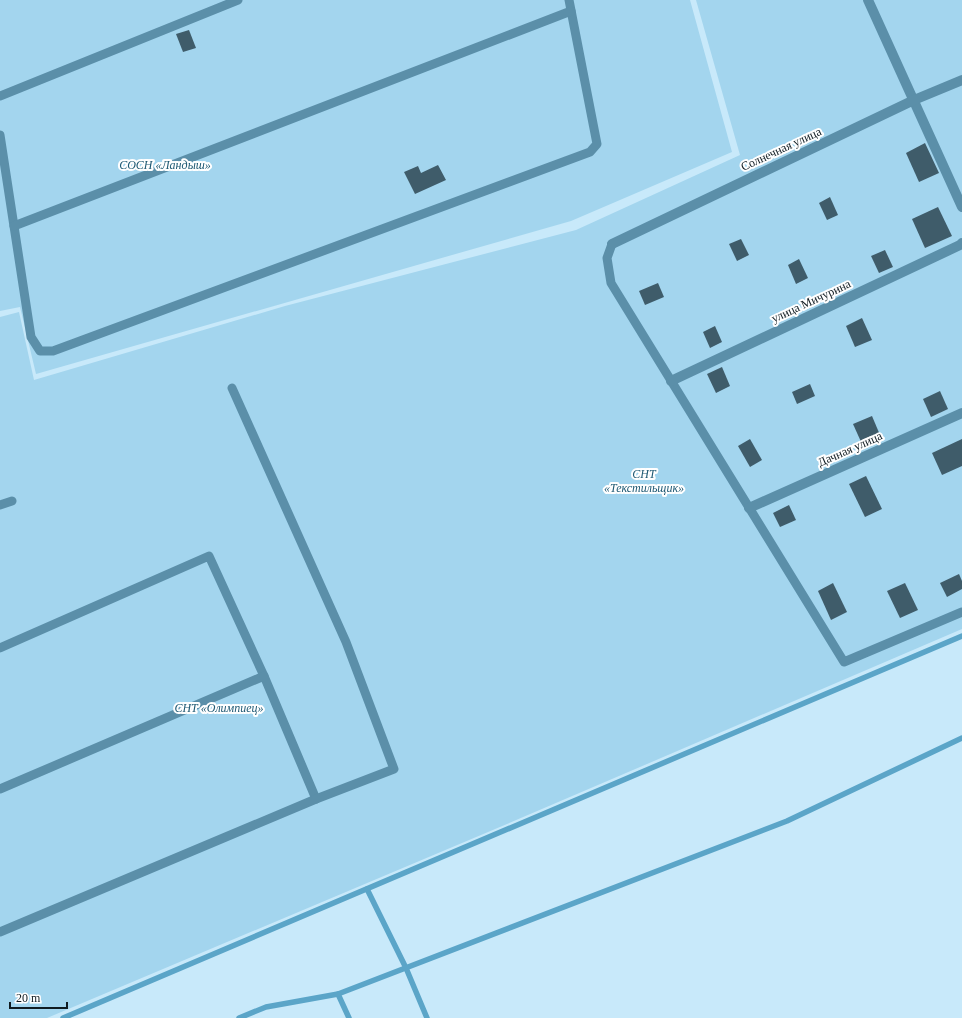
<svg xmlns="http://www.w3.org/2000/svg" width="962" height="1018" font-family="Georgia,serif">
<rect width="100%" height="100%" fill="#c8e9fa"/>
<!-- green -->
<g fill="#a3d5ee">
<polygon points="0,0 690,0 732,152 571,221 36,374 20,307 0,311"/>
<polygon points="696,0 962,0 962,629 507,824 47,1018 0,1018 0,317 19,312 34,380 285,306 576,230 740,155"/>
</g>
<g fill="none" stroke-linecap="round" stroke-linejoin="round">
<!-- stream -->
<g stroke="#5ba5c8" stroke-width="5.5">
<polyline points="367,889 406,968 427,1018"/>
<polyline points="338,994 349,1018"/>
<polyline points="63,1018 962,636"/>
<polyline points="239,1018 266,1007 338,994 787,821 962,738"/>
</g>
</g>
<!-- building -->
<g fill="#3f5c6a">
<polygon points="189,30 196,48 183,52 176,34"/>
<polygon points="925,143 939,173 919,182 906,153"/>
<polygon points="438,165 446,180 415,194 404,172 418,166 421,173"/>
<polygon points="830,197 838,215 827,220 819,203"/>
<polygon points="938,207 952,236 925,248 912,219"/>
<polygon points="741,239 749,255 737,261 729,244"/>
<polygon points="885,250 893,267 879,273 871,256"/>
<polygon points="799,259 808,278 796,284 788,265"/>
<polygon points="658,283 664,297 645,305 639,291"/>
<polygon points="862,318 872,340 855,347 846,326"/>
<polygon points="715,326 722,342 710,348 703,332"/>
<polygon points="722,367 730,386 716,393 707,374"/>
<polygon points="810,384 815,396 797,404 792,392"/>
<polygon points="940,391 948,409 931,417 923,399"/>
<polygon points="872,416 880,435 862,444 853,424"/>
<polygon points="750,439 762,460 750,467 738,446"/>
<polygon points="962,439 962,466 942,475 932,453"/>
<polygon points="866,476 882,509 865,517 849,484"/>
<polygon points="789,505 796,520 780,527 773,513"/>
<polygon points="959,574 962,581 962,589 947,597 940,583"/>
<polygon points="833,583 847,612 831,620 818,591"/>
<polygon points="905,583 918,610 900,618 887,591"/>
</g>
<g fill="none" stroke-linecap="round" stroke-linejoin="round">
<!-- lane -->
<g stroke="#5b8fa9" stroke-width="9">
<polyline points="0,96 238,0"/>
<polyline points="0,135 31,337 40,351 53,351 590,152 597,144 569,0"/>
<polyline points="14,226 571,11"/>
<polyline points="612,244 607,258 611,283 844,662 962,612"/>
<polyline points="0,505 12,501"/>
<polyline points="0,648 209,556 264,676 0,789"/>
<polyline points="264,676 316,799"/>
<polyline points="0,932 316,799 394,769 346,642 232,388"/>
</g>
<!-- street -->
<g stroke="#5b8fa9" stroke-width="10">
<polyline points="868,0 962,207"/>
<polyline points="612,244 914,100 962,80"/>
<polyline points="671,381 960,245 962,243"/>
<polyline points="749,508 962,413"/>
</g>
</g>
<g text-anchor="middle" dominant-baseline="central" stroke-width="4" stroke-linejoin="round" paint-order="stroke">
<!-- street labels -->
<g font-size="12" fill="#0f1b21" stroke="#fff">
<text transform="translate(781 149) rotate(-25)">Солнечная улица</text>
<text transform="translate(811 301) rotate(-25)">улица Мичурина</text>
<text transform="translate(850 449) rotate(-24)">Дачная улица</text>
</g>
<!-- park labels -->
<g font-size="12" font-style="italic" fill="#205a74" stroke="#fff">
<text x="165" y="165">СОСН «Ландыш»</text>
<text x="644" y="474">СНТ<tspan x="644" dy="14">«Текстильщик»</tspan></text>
<text x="219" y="708">СНТ «Олимпиец»</text>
</g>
</g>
<!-- scale -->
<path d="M10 1002v6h57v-6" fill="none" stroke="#0f1b21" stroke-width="2"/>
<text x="16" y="1002" font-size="12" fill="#0f1b21" stroke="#ffffff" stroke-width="3" paint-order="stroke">20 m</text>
</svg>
